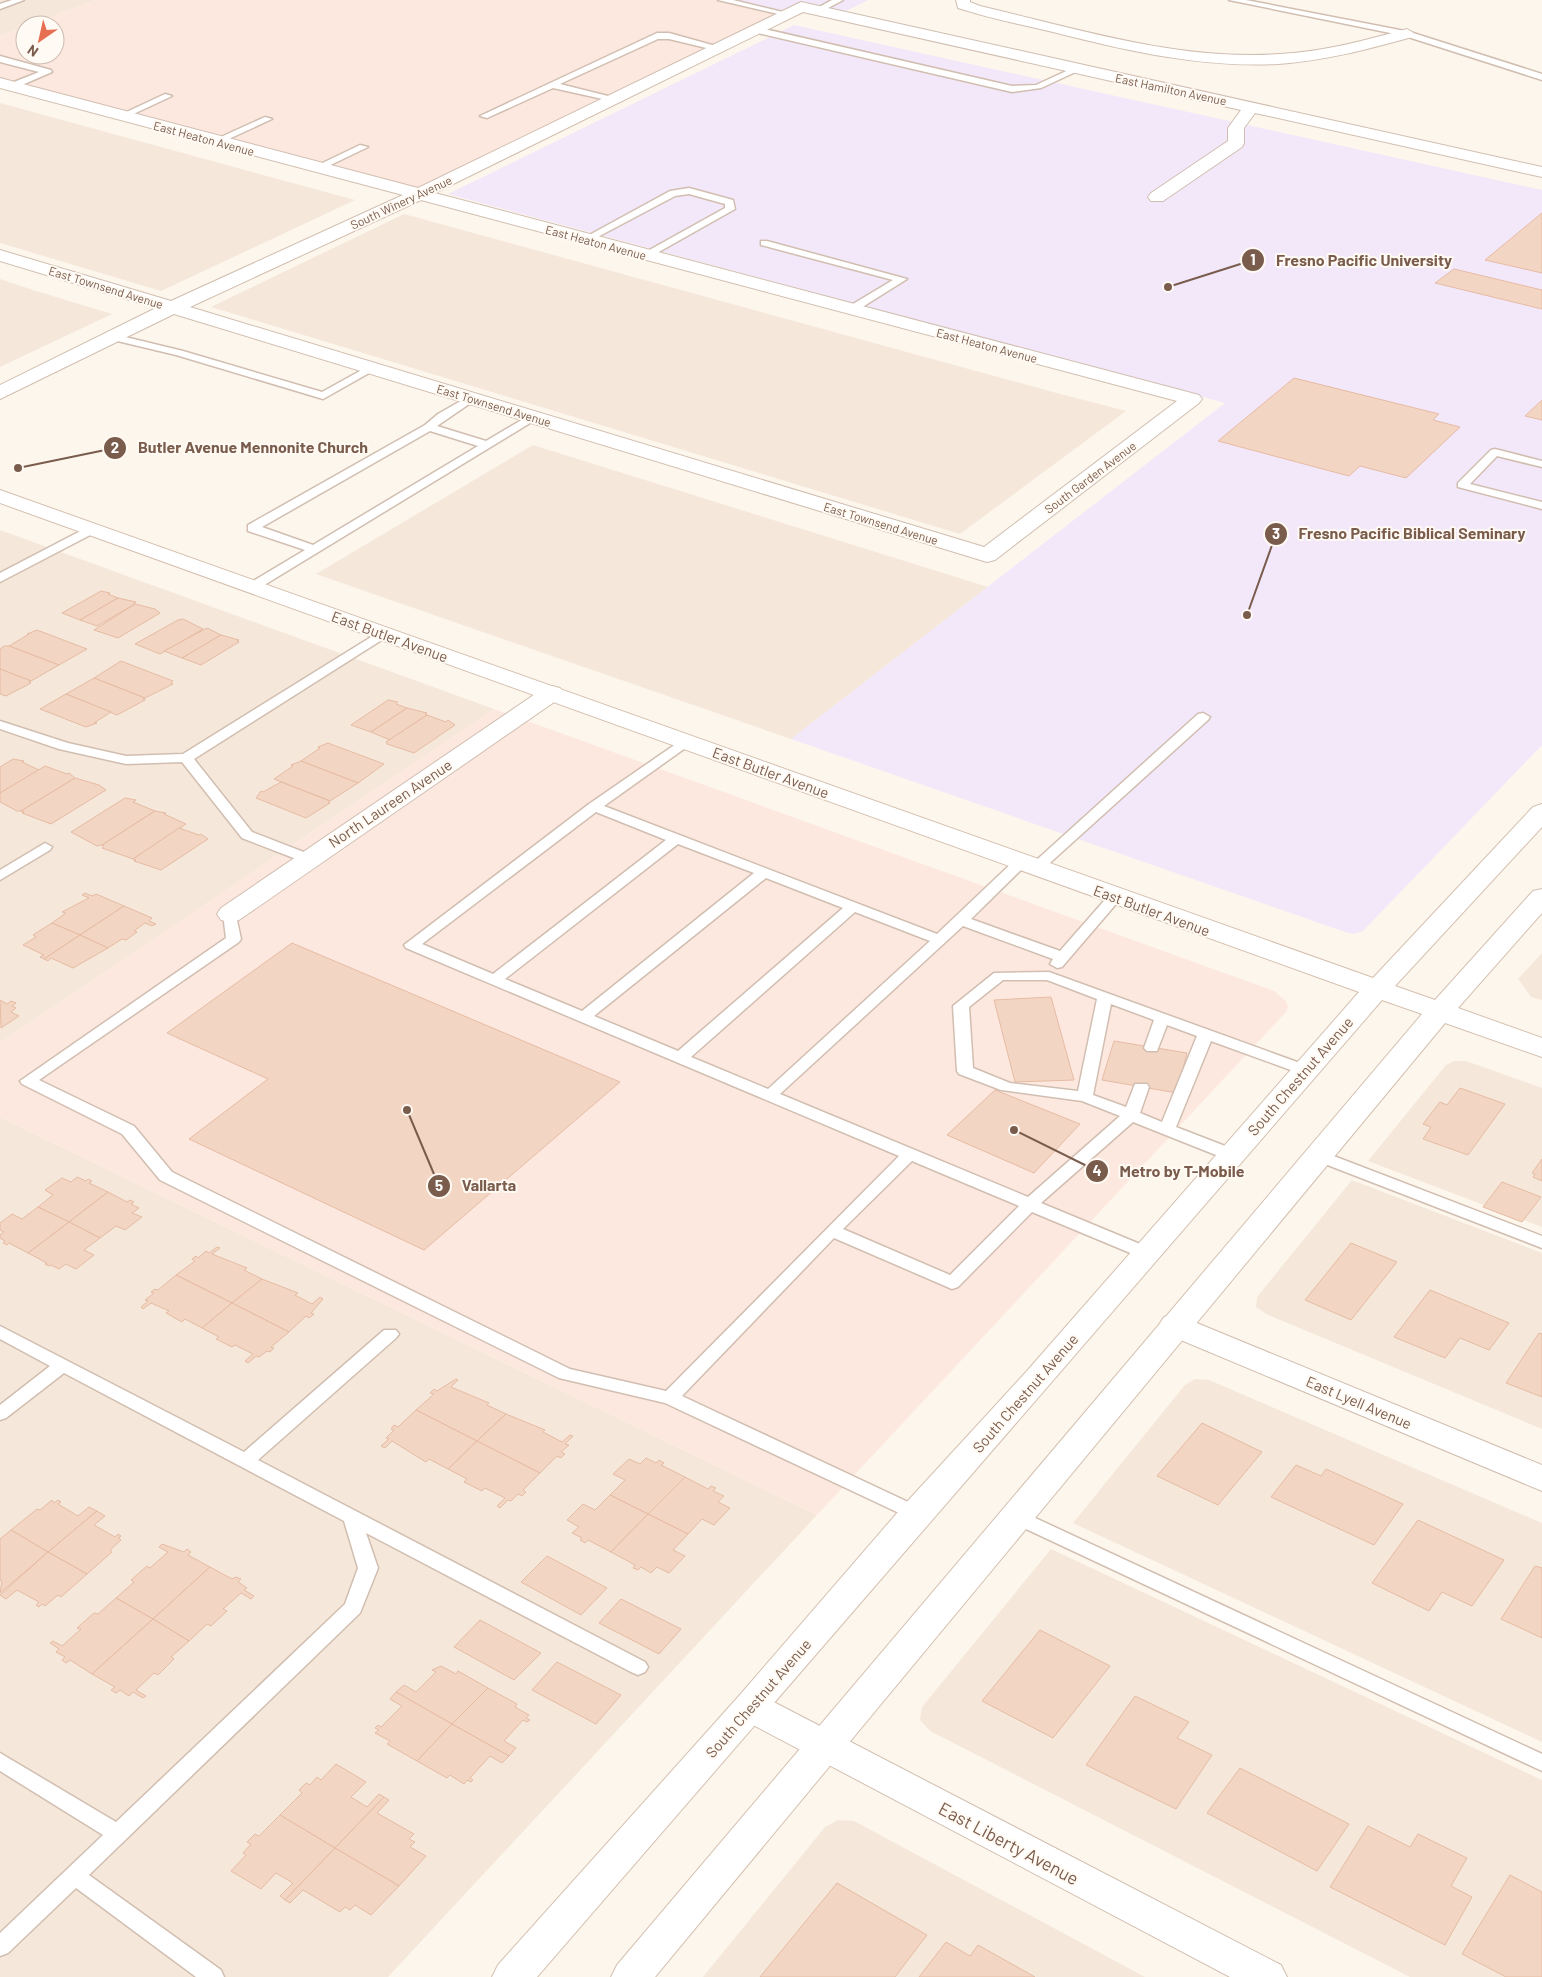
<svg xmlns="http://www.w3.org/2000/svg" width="1542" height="1977" font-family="Barlow,sans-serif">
<rect width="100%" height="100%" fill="#fdf6ec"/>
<!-- residential -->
<g fill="#f5e8da">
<polygon points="0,0 96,0 0,36"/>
<polygon points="0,103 278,179 355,200 161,291 0,243"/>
<polygon points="404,214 1053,392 1126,411 960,534 211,307"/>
<polygon points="0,279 33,290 112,314 0,367"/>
<polygon points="533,445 988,587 791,739 316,574"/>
<polygon points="0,530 494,709 0,1043"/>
<polygon points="1542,953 1542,1000 1531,997 1518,979"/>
<polygon points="1454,1061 1466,1061 1542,1088 1542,1227 1368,1161 1446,1065"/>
<polygon points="0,1117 817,1515 388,1977 0,1977"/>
<polygon points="1352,1180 1542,1253 1542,1429 1266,1314 1256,1307 1257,1297"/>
<polygon points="1195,1379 1209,1380 1542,1523 1542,1742 1073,1523 1185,1385"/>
<polygon points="1051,1549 1542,1780 1542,1977 1410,1977 930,1731 920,1720 922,1707"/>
<polygon points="838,1820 854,1821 1145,1977 703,1977 825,1827"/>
</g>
<!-- commercial -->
<g fill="#fde8e0">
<polygon points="96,0 733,0 788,12 408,193 0,83 0,36 25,26 25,55 55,55 55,25 29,25"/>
<polygon points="494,709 1274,991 1286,1001 1288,1007 1286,1012 817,1515 0,1117 0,1043"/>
</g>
<!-- education -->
<g fill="#f3e8fa">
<polygon points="734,0 868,0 842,13 803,5 788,12"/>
<polygon points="794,25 1542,190 1542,745 1363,931 1354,934 1345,932 791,739 1225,403 448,194"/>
</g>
<!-- building -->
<g fill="#f3d5c3" stroke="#e6bba3">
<polygon points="1542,213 1542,273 1485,260"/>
<polygon points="1454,269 1542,290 1542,309 1435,283"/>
<polygon points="1294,378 1439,414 1433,420 1460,427 1406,478 1360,466 1349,476 1218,441"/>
<polygon points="1542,400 1542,420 1525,416"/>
<polygon points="101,591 110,593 108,594 118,598 80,620 62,613"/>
<polygon points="118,598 136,602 133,604 135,604 97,626 80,620"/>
<polygon points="135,604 155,609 160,613 118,638 94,630"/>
<polygon points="183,619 203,629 160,654 135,644 178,620"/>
<polygon points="207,628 221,635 182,658 164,651"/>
<polygon points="37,630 87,649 59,665 9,646 29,634 27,634"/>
<polygon points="221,635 239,640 237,641 239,642 201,665 182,658"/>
<polygon points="4,646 9,646 59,665 31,681 0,669 0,649"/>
<polygon points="121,661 173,681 171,683 173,684 145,698 94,678"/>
<polygon points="0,669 31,681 29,682 31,683 6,696 0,694"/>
<polygon points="94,678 145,698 143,699 145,700 117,715 66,694"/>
<polygon points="66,694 111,712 94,723 97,723 86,727 40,709"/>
<polygon points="388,700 398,702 396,704 407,708 371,732 351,725"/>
<polygon points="407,708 427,713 425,714 427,715 390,740 371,732"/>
<polygon points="427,715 446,722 448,720 455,725 414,753 387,744 386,742"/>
<polygon points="328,743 384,764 358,783 301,761 320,748 318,747"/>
<polygon points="13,759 24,761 22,762 39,770 0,793 0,767"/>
<polygon points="301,761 358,783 330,801 274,779 293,766 291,765"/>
<polygon points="45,766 67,774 69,773 75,778 21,811 17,811 0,802 0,793"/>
<polygon points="75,778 99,785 106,790 51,824 22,813 24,812 21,811"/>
<polygon points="281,782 330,801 328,803 330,803 306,818 256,798 261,791 263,792"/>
<polygon points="125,798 136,800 133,802 155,811 102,845 97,846 71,832"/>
<polygon points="155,811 166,813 164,814 186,824 133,859 102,848 104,846 102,845"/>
<polygon points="179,828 199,835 201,834 208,839 161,870 134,861 136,860 133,859"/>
<polygon points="85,893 92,896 96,894 124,906 80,935 52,923 66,913 62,912 89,898 82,895"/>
<polygon points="124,906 152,918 149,921 156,924 152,926 145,923 134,931 137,932 126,940 122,939 108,948 80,935"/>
<polygon points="52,923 80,935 44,959 40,957 44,955 23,945 36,937 33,935"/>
<polygon points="80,935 108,948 73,968 51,958 48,961 44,959"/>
<polygon points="292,943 620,1082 424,1250 189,1139 268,1079 167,1033"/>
<polygon points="1051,997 1074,1080 1015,1082 994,1000"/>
<polygon points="0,1000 7,1004 11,1001 16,1003 12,1006 16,1008 11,1012 19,1016 1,1028"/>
<polygon points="1114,1041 1187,1053 1177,1093 1102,1080"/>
<polygon points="1460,1088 1505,1104 1468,1155 1423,1139 1431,1127 1423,1124 1440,1102 1447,1105"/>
<polygon points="995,1090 1080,1124 1034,1173 947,1135"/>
<polygon points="1542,1159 1542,1181 1533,1177 1535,1174 1532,1173"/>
<polygon points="77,1177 86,1181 88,1179 92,1181 89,1183 108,1192 69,1222 38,1207 53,1195 45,1190 62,1178 71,1182"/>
<polygon points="1502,1182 1541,1197 1522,1222 1483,1207"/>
<polygon points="108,1192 127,1202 130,1200 134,1202 131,1204 139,1208 132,1213 142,1217 125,1230 116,1226 100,1238 69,1222"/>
<polygon points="38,1207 69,1222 28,1253 9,1243 7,1245 3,1243 5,1241 0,1238 0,1235 4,1232 0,1230 0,1223 12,1214 22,1219"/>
<polygon points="69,1222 100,1238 84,1250 94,1255 76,1269 66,1264 59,1269 51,1265 49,1266 45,1264 47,1263 28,1253"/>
<polygon points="1351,1243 1397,1262 1351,1320 1305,1300"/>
<polygon points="217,1247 220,1248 212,1254 247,1268 244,1270 262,1279 232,1303 176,1275 195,1261 192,1259 196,1256 198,1258 206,1251 209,1253"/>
<polygon points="176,1275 232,1303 202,1328 185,1319 182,1322 166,1313 169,1311 151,1303 143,1309 141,1307 148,1301 145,1300 154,1293 151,1292 155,1289 158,1290"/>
<polygon points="262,1279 298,1293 295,1295 312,1304 320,1297 323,1299 311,1313 314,1314 309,1318 306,1316 289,1332 232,1303"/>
<polygon points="1430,1290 1509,1323 1489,1350 1460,1338 1445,1358 1394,1337"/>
<polygon points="232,1303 289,1332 271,1347 274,1348 270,1352 267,1351 259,1357 256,1356 248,1363 245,1361 253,1354 235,1345 232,1347 216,1339 219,1337 202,1328"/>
<polygon points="1539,1333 1542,1334 1542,1397 1506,1383"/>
<polygon points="456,1379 458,1380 451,1387 489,1403 487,1405 506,1414 477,1441 416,1410 434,1394 430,1393 434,1389 437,1391"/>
<polygon points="416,1410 477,1441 448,1469 429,1459 426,1462 392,1441 385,1448 381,1446 389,1439 386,1438 394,1430 391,1429 394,1425 398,1427"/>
<polygon points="506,1414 545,1430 543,1432 562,1442 570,1435 573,1436 565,1444 569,1445 561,1452 565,1454 561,1458 557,1456 540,1473 477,1441"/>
<polygon points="1202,1423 1262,1452 1218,1505 1157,1476"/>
<polygon points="477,1441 540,1473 523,1490 526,1492 522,1496 518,1494 511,1501 508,1500 500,1508 497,1506 505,1498 485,1488 482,1491 464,1482 467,1479 448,1469"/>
<polygon points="646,1458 656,1463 659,1460 664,1463 661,1465 685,1477 648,1514 610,1495 625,1480 613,1474 629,1459 640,1464"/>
<polygon points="1296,1465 1321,1476 1326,1469 1403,1504 1374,1545 1271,1497"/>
<polygon points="685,1477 708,1489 711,1486 716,1488 713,1491 724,1496 718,1502 730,1508 714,1525 702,1519 688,1534 648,1514"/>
<polygon points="610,1495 648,1514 611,1552 588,1540 585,1543 580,1540 582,1538 572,1533 579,1527 567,1520 583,1504 595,1510"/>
<polygon points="52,1500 54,1503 58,1500 61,1502 58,1504 78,1516 89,1507 97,1511 48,1552 11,1530 37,1509 40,1510"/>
<polygon points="97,1511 105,1516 94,1525 115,1537 118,1534 121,1536 118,1538 121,1540 110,1550 112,1552 87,1574 48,1552"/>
<polygon points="648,1514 688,1534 673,1550 685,1556 669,1573 657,1567 651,1573 641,1567 638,1570 633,1568 635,1565 611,1552"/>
<polygon points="1418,1520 1504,1560 1472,1606 1442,1592 1429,1611 1372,1583"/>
<polygon points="11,1530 48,1552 0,1593 2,1581 0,1580 0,1539"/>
<polygon points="162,1544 184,1552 187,1549 191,1552 188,1555 210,1567 153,1619 116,1598 134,1582 131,1580 147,1566 150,1568 168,1552 159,1547"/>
<polygon points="48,1552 87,1574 61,1597 58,1595 45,1606 42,1604 39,1607 36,1605 39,1602 17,1590 6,1599 0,1595"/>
<polygon points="547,1556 607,1588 581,1615 521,1582"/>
<polygon points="1535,1566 1542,1568 1542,1638 1501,1619"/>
<polygon points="210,1567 232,1579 236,1577 241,1579 238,1582 247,1588 244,1590 254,1596 251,1599 241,1593 223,1609 227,1611 211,1626 207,1624 189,1641 153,1619"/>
<polygon points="116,1598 153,1619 92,1674 70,1660 66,1663 62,1660 65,1657 56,1652 59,1649 50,1643 53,1641 62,1646 81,1629 77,1628 94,1613 98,1614"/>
<polygon points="621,1599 681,1629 659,1654 599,1623"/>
<polygon points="153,1619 189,1641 171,1657 174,1659 158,1675 154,1673 136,1690 146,1696 143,1698 133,1692 129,1696 120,1690 116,1693 111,1690 115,1687 92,1674"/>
<polygon points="480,1620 541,1653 514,1680 454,1647"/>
<polygon points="1040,1630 1110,1666 1053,1738 982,1701"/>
<polygon points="557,1662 621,1695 596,1724 532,1690"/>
<polygon points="441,1666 456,1674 458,1671 488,1688 452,1724 396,1692 404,1685 416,1692 436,1672 432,1670"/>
<polygon points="488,1688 517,1704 515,1707 529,1715 526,1718 530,1720 527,1722 523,1720 504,1741 516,1748 509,1756 452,1724"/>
<polygon points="396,1692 452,1724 417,1761 387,1744 390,1741 375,1733 379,1730 375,1728 378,1725 381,1727 402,1706 390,1699"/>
<polygon points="1135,1696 1189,1722 1177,1738 1212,1755 1176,1809 1086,1765"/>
<polygon points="452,1724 509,1756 502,1763 490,1756 470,1778 473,1780 471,1782 467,1780 464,1784 450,1775 447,1778 417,1761"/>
<polygon points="336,1764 366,1782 351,1797 367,1807 379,1794 384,1797 335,1848 280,1815 302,1793 299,1790 306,1783 310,1785 317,1777 321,1780"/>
<polygon points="1240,1768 1349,1824 1317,1871 1207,1813"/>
<polygon points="384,1797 389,1800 377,1813 414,1834 409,1839 415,1842 410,1847 426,1856 399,1886 335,1848"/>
<polygon points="280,1815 335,1848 285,1900 280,1896 293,1883 276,1873 261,1889 231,1871 246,1855 243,1853 251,1844 247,1842 255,1834 259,1836"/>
<polygon points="1368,1826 1410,1847 1418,1834 1467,1858 1451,1886 1472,1897 1445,1945 1330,1887"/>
<polygon points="335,1848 399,1886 371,1915 355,1905 350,1910 345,1907 340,1912 303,1890 290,1903 285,1900"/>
<polygon points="1510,1875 1542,1892 1542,1977 1506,1977 1462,1954"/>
<polygon points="837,1883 927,1935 895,1977 760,1977"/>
<polygon points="946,1942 970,1956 978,1945 1035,1977 919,1977"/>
</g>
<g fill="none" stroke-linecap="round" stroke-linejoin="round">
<defs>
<g id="lane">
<polygon points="12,0 24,0 0,9 0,4"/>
<polygon points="718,0 733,0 791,14 787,16"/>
<polygon points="832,0 843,0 819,13 812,11"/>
<polygon points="1229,0 1246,0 1410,32 1542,74 1542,80 1405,36"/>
<polygon points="756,27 1012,86 1036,85 1075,67 1082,69 1041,88 1012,92 753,32 752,30"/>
<polygon points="657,33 669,33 723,48 719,51 669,39 658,39 560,84 616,98 616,102 553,88 487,118 480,116"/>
<polygon points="0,56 51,70 52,72 15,88 9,88 9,84 39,72 0,62"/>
<polygon points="165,94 172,96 125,118 118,116"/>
<polygon points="265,117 272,119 220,143 212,141"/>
<polygon points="360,145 368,147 320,170 312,168"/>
<polygon points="689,188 733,200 735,209 648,258 643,255 644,253 725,208 725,204 689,194 675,196 590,241 582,239 670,191"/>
<polygon points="761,241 767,241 907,279 856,311 848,311 848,307 893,280 761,245"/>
<polygon points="113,334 183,351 322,392 369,366 377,366 378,368 323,399 176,355 109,339 108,337"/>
<path d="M471,395l4,1v4l-38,26 49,15 44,-26h8l2,2 -284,173h-8l-2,-3 2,-3 57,-34 -57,-19v-6l177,-100 13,-11zM430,431l48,15 -165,99 -51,-18z"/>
<polygon points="1495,449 1542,461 1542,467 1497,456 1470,484 1542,502 1542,509 1458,487 1458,483 1491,450"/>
<polygon points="92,525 96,526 96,532 0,582 0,573"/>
<polygon points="384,629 390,633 388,636 194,759 252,832 314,856 316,859 314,862 304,862 242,838 182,762 126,764 59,749 0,729 0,721 68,743 126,756 183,754"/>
<polygon points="1203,713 1210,717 1208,720 1041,871 1031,871 1029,868 1031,865 1198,714"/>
<path d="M686,737l5,1 2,3 -2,3 -87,62 333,128 79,-75 5,-1 7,4 -2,3 -55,54 89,32 50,-57 5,-1 7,4 -60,70 -5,1 -7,-4 3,-5 -90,-33 -183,168 248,103 92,-81 -38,-15 -81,-11 -42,-16 -2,-3 -4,-65 41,-33 55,-1 262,95 2,3 -8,5 -6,-2 -88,-32 -35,86 62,24 2,4 -2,4h-12l-93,-37 -92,81 111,46 2,4 -2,4h-12l-108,-45 -74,75 -6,2 -118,-51 -152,158 241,113 2,5 -2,5 -7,2 -251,-118 -106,-25 -399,-198 -38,-46 -100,-50 -2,-3 206,-143 -3,-24 2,-3h10l6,28 -2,3 -200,138 95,46 38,46 398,197 96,22 233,-235 -493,-208 -2,-3 185,-141zM596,812l70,28 -173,134 -71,-30zM678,844l76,29 -172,138 -77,-32zM766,878l77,30 -165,143 -84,-35zM855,912l75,29 -162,148 -77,-32zM1003,980h44l50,19 -19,92 -68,-8 -37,-15 -4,-61zM1111,1004l43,16 -10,28 3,3h10l10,-26 30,11 -35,86 -22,-9 9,-26 -2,-3h-12l-9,23 -33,-12zM912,1161l107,45 -69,69 -107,-46z"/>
<polygon points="45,843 52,847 50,850 0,880 0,870"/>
<polygon points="1318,1150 1542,1236 1542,1248 1312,1159 1310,1155 1312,1151"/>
<polygon points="0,1326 244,1452 384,1330 396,1330 399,1334 396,1338 258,1460 645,1662 648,1667 645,1672 638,1675 631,1672 366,1533 378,1568 360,1613 89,1875 221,1970 224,1977 196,1977 76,1888 8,1953 0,1956 0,1933 103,1835 0,1771 0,1753 116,1822 345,1604 358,1568 344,1521 64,1373 6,1418 0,1420 0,1405 50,1366 0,1339"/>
<polygon points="1016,1509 1542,1754 1542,1771 1009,1521 1007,1516 1009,1511"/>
</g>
<g id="street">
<path d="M956,0h14v2l10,4c98,23 198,55 300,48 44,-2 85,-14 127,-25l8,5 -3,3c-43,12 -88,24 -134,27 -76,4 -151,-13 -225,-32 -31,-7 -64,-14 -95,-24z"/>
<path d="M801,2l741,165v10l-287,-64 -11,15v15l-2,4 -79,54h-12l-3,-4 3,-4 77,-52v-13l13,-18 -438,-98 -368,181 764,202 3,4 -3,4 -204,157 -8,2 -813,-248 -174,85v-14l156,-77 -156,-47v-11l171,51 232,-106 -403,-107v-10l418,110zM421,200l756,201 -193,146 -794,-240z"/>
<polygon points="552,686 560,688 564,693 560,698 239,920 230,922 221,920 217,914 221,908 544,688"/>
<polygon points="1175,1314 1542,1465 1542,1491 1164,1333 1159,1325 1164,1317"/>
<polygon points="751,1693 764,1697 1281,1965 1287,1977 1230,1977 738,1717 733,1707 738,1697"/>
</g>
<polygon id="secondary" points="0,490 1373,978 1533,807 1542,804 1542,827 1395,986 1435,1000 1533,891 1542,889 1542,913 1458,1008 1542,1038 1542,1057 1445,1023 655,1977 611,1977 617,1965 1422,1014 1382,1000 537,1977 492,1977 498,1965 738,1697 904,1505 1026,1372 1359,992 0,503"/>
</defs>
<!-- lane casing -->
<use href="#lane" stroke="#d1beb0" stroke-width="3"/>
<!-- street casing -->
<use href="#street" stroke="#d1beb0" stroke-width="2"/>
<!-- secondary casing -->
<use href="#secondary" stroke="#d6c0b0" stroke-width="2"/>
<!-- lane -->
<use href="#lane" fill="#fff" fill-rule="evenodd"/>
<!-- street -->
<use href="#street" fill="#fff" fill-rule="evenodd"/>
<!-- secondary -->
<use href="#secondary" fill="#fff" fill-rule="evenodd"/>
</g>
<g text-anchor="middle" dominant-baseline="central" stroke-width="4" stroke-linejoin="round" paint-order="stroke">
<!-- far-street labels -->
<g font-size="12" fill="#7a5c4d" stroke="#fffaf3">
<text transform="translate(1171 89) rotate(12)">East Hamilton Avenue</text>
<text transform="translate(204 138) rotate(15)">East Heaton Avenue</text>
<text transform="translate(401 202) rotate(-25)">South Winery Avenue</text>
<text transform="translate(596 242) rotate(15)">East Heaton Avenue</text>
<text transform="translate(106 287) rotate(17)">East Townsend Avenue</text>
<text transform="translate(987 345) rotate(15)">East Heaton Avenue</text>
<text transform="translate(494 405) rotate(17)">East Townsend Avenue</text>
<text transform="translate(1090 477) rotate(-37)">South Garden Avenue</text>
<text transform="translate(881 523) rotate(17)">East Townsend Avenue</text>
</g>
<!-- street labels -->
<g font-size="15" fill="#7a5c4d" stroke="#fffaf3">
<text transform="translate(390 636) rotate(20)">East Butler Avenue</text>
<text transform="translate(771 772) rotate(20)">East Butler Avenue</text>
<text transform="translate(390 803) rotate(-34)">North Laureen Avenue</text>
<text transform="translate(1152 910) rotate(20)">East Butler Avenue</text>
<text transform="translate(1300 1076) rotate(-49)">South Chestnut Avenue</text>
<text transform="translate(1025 1393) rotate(-49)">South Chestnut Avenue</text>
<text transform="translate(1359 1402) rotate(23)">East Lyell Avenue</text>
<text transform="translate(758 1698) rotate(-49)">South Chestnut Avenue</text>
</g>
<!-- near-street labels -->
<g font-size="18" fill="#7a5c4d" stroke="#fffaf3">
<text transform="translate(1009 1843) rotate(28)">East Liberty Avenue</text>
</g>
</g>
<!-- callouts -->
<path fill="none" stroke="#7a5c4d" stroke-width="2" d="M1168 287L1253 260M18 468L115 448M1247 615L1276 534M1014 1130L1097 1171M407 1110L439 1186"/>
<g fill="#7a5c4d" stroke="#fffaf3" stroke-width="2">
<circle cx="1168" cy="287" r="5"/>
<circle cx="18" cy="468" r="5"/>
<circle cx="1247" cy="615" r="5"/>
<circle cx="1014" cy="1130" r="5"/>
<circle cx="407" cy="1110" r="5"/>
<circle cx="1253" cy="260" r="12"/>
<circle cx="115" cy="448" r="12"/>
<circle cx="1276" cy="534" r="12"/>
<circle cx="1097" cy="1171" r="12"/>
<circle cx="439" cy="1186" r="12"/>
</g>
<g font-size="15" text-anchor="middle" font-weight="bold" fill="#fff">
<text x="1253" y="265">1</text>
<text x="115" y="453">2</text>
<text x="1276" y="539">3</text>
<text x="1097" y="1176">4</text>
<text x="439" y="1191">5</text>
</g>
<g font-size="16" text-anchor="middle" font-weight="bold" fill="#7a5c4d" stroke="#fffaf3" stroke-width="4" stroke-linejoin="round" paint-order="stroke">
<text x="1364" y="266">Fresno Pacific University</text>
<text x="253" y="453">Butler Avenue Mennonite Church</text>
<text x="1412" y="539">Fresno Pacific Biblical Seminary</text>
<text x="1182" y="1177">Metro by T-Mobile</text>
<text x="489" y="1191">Vallarta</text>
</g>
<!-- north arrow -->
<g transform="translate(40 40) rotate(214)"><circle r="24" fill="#fffaf3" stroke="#cabbb1"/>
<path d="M0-4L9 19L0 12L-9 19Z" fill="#e76f51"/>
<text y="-8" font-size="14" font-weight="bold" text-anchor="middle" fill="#7a5c4d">N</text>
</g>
</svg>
